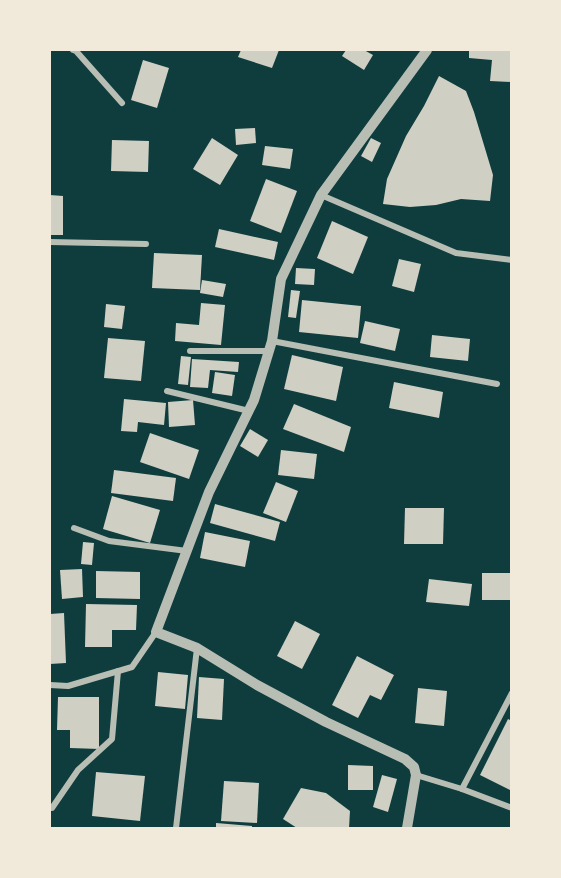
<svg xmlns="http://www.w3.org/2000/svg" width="561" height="878" font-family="Helvetica,sans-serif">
<rect width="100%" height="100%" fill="#0f3d3e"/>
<!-- building -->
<g fill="#cfcfc3">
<polygon points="241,50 279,50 272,68 238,57"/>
<polygon points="346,50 364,50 373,55 364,70 342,56"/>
<polygon points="469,50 512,50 512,82 490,81 492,60 469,58"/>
<polygon points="143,60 169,68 157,108 131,100"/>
<polygon points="439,76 466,91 474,112 493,175 490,201 461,199 436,205 410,207 383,204 387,179 406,136 424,106"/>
<polygon points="255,128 256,143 236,145 235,129"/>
<polygon points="212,138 238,155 220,185 193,169"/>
<polygon points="371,138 381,143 372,162 361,156"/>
<polygon points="112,140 149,141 148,172 111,171"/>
<polygon points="265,146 293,149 290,169 262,165"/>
<polygon points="266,179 297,191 281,233 250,221"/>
<polygon points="50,195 63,196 63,235 50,235"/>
<polygon points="332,221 368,237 353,274 317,258"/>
<polygon points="219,229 278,242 274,260 215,247"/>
<polygon points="154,253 202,255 200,290 152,288"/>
<polygon points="399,259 421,264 414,292 392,286"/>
<polygon points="296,268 315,269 314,285 295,284"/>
<polygon points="202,280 226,284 223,297 200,293"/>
<polygon points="291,290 300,291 296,318 288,317"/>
<polygon points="302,300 361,306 358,338 299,332"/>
<polygon points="201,303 225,305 221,345 175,341 176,323 199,325"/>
<polygon points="106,304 125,306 122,329 104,327"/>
<polygon points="365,321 400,329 395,351 360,343"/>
<polygon points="432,335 470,339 468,361 430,357"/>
<polygon points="108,338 145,341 141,381 104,378"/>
<polygon points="292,355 343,367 336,401 284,389"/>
<polygon points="181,356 191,357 188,385 178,384"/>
<polygon points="192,359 239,362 238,372 210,370 208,388 190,387"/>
<polygon points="215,372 235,375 232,396 212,393"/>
<polygon points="394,382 443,392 439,418 389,408"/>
<polygon points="124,399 166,403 164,425 138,422 137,432 121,431"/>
<polygon points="193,400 195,425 169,427 168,402"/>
<polygon points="294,404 351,427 344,452 283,429"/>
<polygon points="250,429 268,440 258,457 240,446"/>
<polygon points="150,433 199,450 189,479 140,462"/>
<polygon points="281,450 317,454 314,479 278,475"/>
<polygon points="114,470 176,478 173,501 111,493"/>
<polygon points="276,482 298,491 286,522 263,513"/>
<polygon points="112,496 160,510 150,543 103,529"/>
<polygon points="215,504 280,522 275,541 210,523"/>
<polygon points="405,508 444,508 443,544 404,544"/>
<polygon points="205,532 250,541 245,567 200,558"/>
<polygon points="83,542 94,543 92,565 81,564"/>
<polygon points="82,569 83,597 62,599 60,570"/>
<polygon points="96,571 140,572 140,599 96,598"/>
<rect x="482" y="573" width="30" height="27"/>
<polygon points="429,579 472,584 469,606 426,602"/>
<polygon points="86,604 137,605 136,630 112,630 112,647 85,647"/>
<polygon points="64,613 66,663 50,664 50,614"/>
<polygon points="295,621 320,634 302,669 277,656"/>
<polygon points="357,656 394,675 381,700 370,695 358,718 332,705"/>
<polygon points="158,672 188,675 185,709 155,706"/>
<polygon points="199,677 224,679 222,720 197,718"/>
<polygon points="418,688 447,691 444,726 415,723"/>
<polygon points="58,697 99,697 99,749 70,748 70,730 57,730"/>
<polygon points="508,719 512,721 512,791 480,775"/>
<polygon points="348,765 373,766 373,790 348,790"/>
<polygon points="96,772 145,776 140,821 92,816"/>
<polygon points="382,775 397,779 388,812 373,807"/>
<polygon points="224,781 259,783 257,823 221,821"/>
<polygon points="301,788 326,793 350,811 349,828 297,828 283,819"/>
<polygon points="216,823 252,826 252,828 216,828"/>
</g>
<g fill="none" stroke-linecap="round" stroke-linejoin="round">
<!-- minor -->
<g stroke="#b8beb3" stroke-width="6">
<polyline points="73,50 76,51 122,103"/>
<polyline points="321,195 456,253 512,260"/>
<polyline points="50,242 146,244"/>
<polyline points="272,341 497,384"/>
<polyline points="190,351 269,351"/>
<polyline points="167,391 249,411"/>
<polyline points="74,528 109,541 187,551"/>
<polyline points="50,685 68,686 132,667 156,632"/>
<polyline points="416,775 462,789 512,808"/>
<polyline points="462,789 512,693"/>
<polyline points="50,808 52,808 78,770 112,739 118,671"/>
<polyline points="176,828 197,648"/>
</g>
<!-- tertiary -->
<polyline stroke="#b8beb3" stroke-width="10" points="407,828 416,775 414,767 405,759 326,722 257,685 197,648 156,632 209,492 254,400 272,341 281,279 321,195 427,50"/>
</g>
<!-- border -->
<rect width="561" height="878" fill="none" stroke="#f1e9da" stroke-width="102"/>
</svg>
